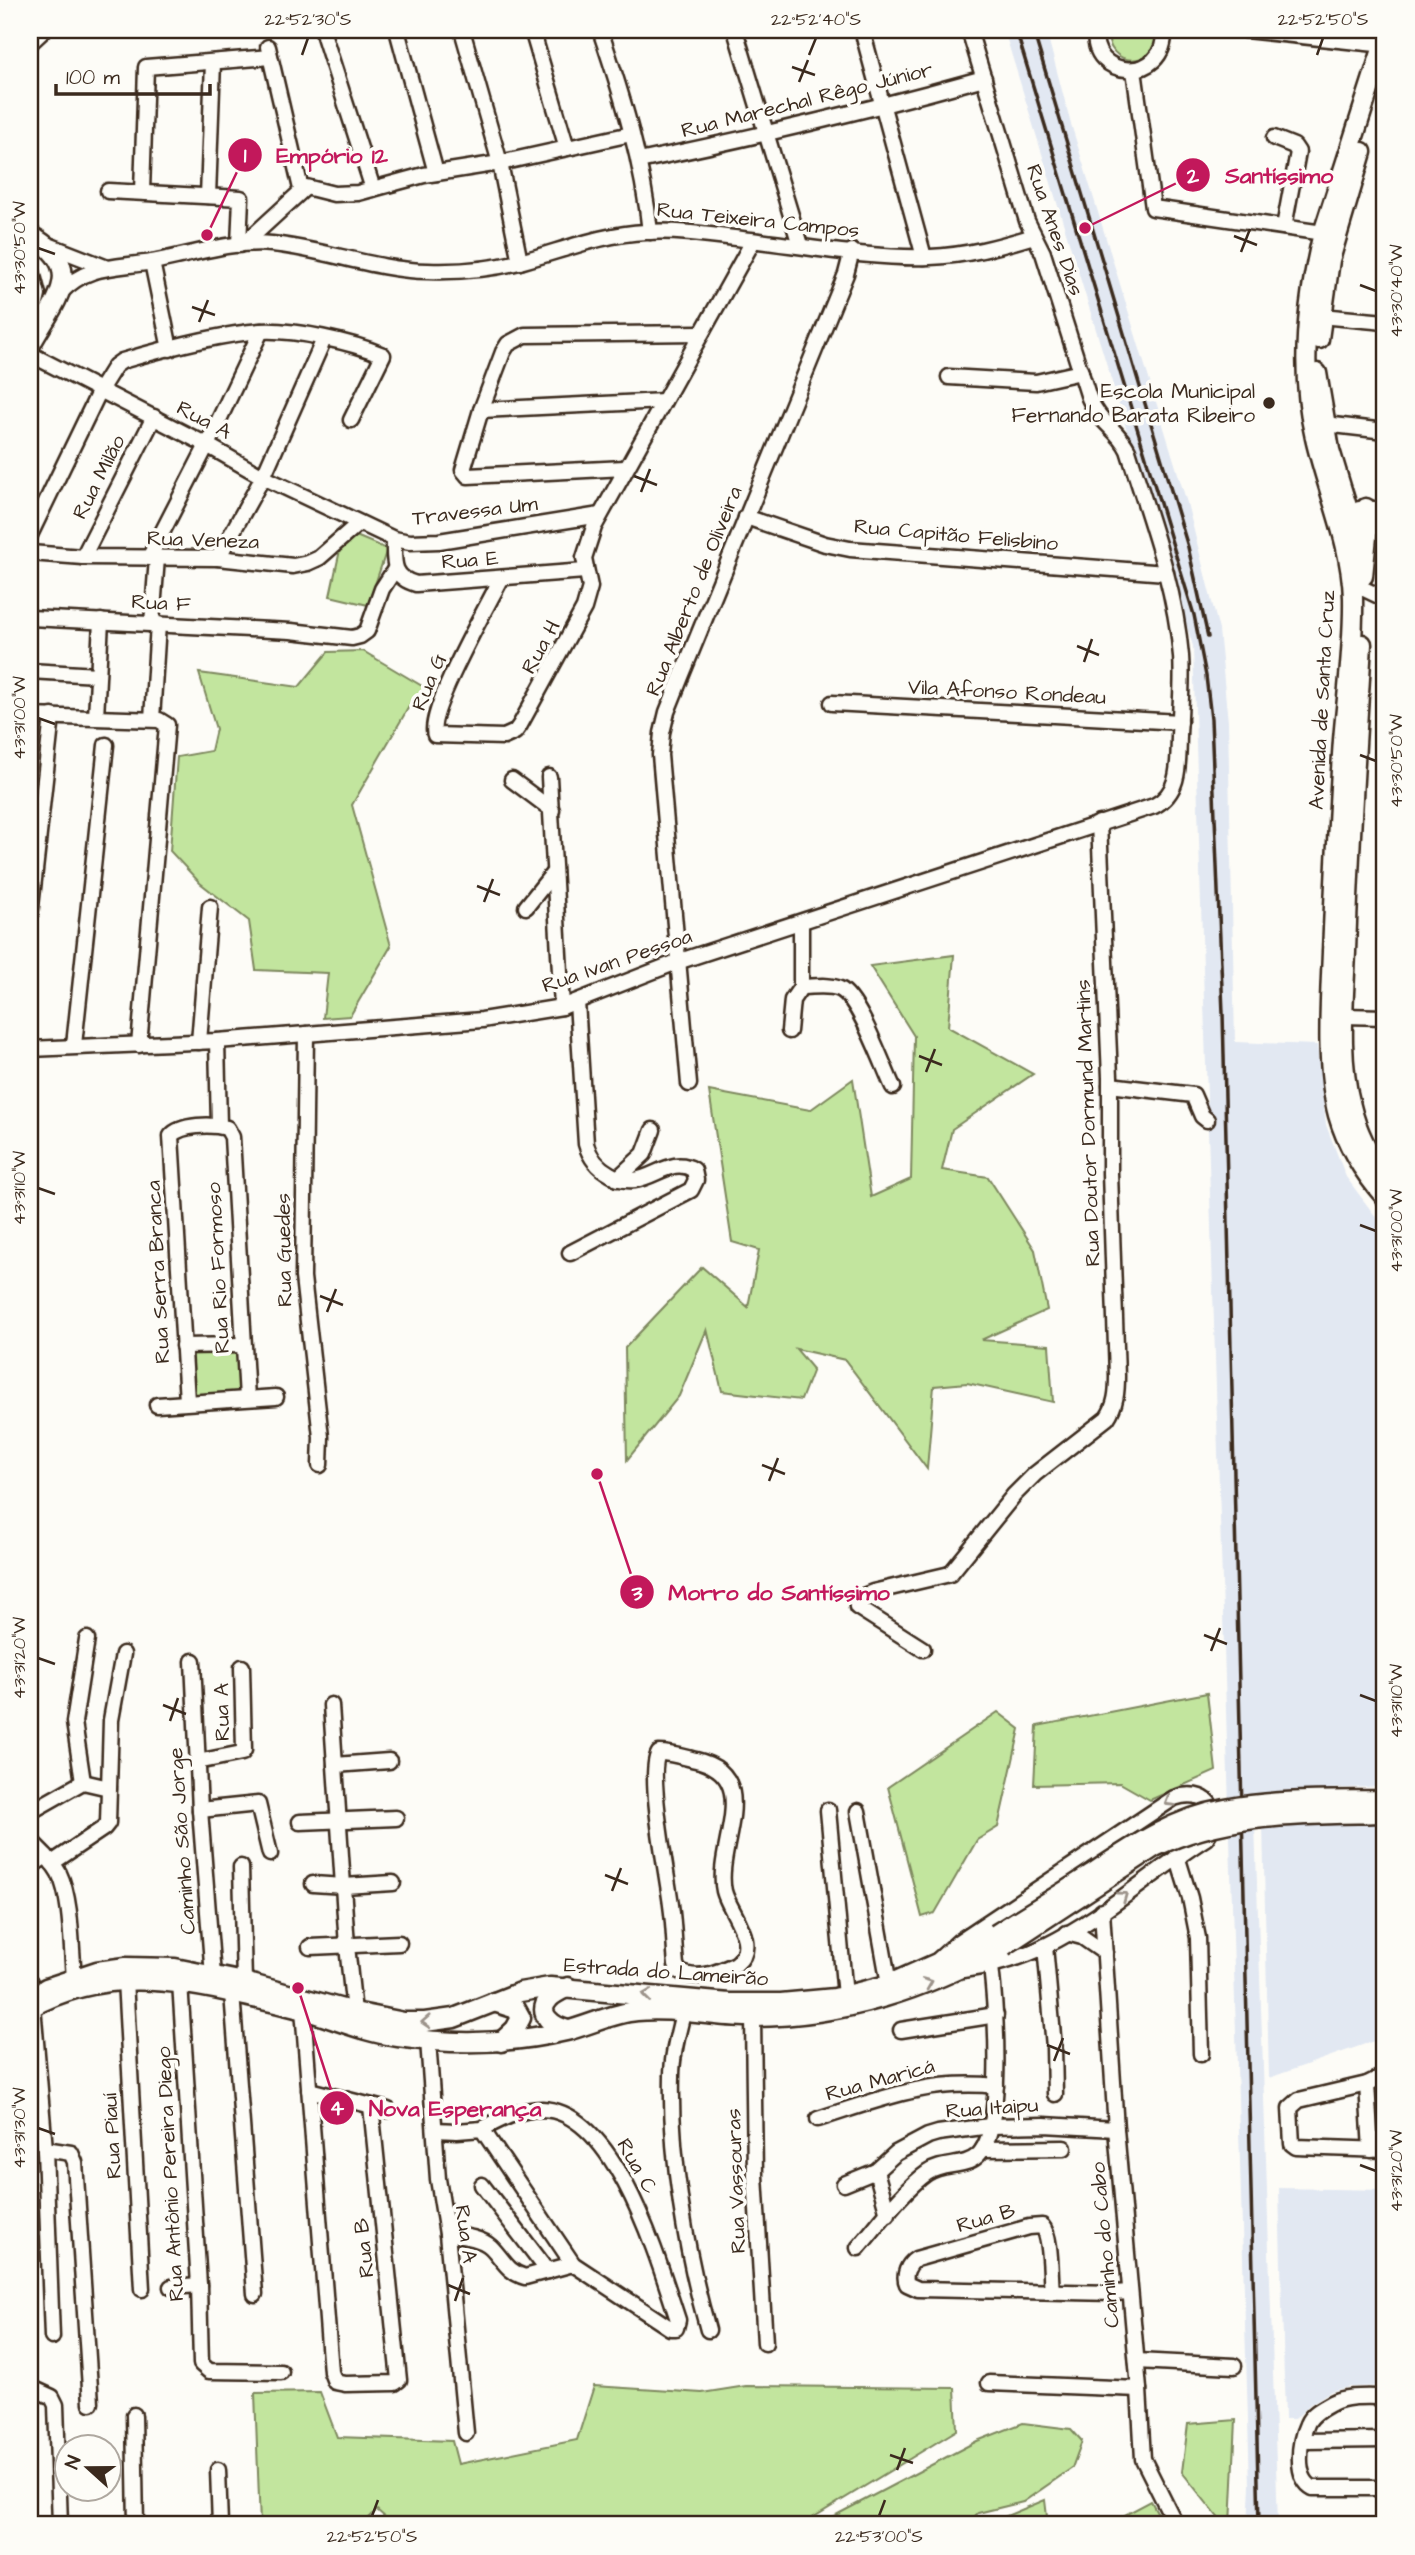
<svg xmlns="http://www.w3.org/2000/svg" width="1415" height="2555" font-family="'Architects Daughter',sans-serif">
<rect width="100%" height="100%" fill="#fdfcf7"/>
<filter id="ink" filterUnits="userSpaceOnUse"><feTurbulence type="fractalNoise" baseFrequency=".0143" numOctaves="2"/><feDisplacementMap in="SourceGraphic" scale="14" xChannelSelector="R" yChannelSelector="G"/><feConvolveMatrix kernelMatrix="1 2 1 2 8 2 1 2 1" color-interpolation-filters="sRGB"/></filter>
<g filter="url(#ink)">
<!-- built -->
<g fill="#e2e8f2">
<polygon points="1004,30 1046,30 1071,124 1187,503 1219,630 1228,722 1235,1042 1317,1045 1326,1125 1346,1177 1385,1229 1385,1786 1254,1793 1278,2525 1248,2525 1250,2485 1193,646"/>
<polygon points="1385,1823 1385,2037 1269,2078 1263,1825"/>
<polygon points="1279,2188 1385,2190 1385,2386 1350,2387 1331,2391 1310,2404 1295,2419 1285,2419"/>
</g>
<!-- green -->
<g fill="#c2e59e" stroke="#7e885e" stroke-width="2">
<path d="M1108,30h48c4,39 -51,40 -48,0z"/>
<polygon points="356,536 387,549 368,605 330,596 340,550"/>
<polygon points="363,651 427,689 425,699 411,703 352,805 391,946 350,1016 323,1018 328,973 256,970 249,921 200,883 170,851 177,757 211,751 216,729 199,673 299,687 328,652"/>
<polygon points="954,955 948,1027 1033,1074 952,1129 942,1170 988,1177 1035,1250 1047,1310 981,1340 1049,1345 1053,1402 967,1383 934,1386 927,1469 845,1360 796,1349 813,1369 801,1400 722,1391 707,1329 679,1396 627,1460 625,1348 702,1267 748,1307 759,1250 732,1242 709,1091 810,1110 853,1079 871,1197 911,1179 914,1036 870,966"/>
<polygon points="242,1345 247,1398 187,1401 183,1346"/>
<polygon points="1207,1693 1216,1771 1150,1800 1120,1783 1034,1785 1037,1726"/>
<polygon points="998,1712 1020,1729 998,1827 977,1840 935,1913 922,1917 888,1787"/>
<polygon points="594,2386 702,2393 746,2386 955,2388 957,2430 806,2522 805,2525 394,2525 377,2510 362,2525 260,2525 255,2393 320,2392 337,2437 452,2441 458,2464 577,2440"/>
<polygon points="1236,2420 1231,2525 1219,2525 1220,2520 1182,2472 1188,2424"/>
<polygon points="1023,2423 1071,2429 1082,2441 1072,2468 1023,2502 978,2513 966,2525 817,2525 977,2441"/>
<polygon points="1045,2500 1048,2525 985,2525"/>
<polygon points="1151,2501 1164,2525 1106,2525"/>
</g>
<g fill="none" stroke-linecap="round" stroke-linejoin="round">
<defs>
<g id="minor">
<polyline points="397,30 436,173"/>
<polyline points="462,30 500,163 520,262"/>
<polyline points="532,30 567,148"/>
<path d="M600,30c22,65 43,132 50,202"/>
<polyline points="735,30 800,245"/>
<polyline points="862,30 924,257"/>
<path d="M1096,30c-8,50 71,55 68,0"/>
<polyline points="1245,30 1385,45"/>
<polyline points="324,36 373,189"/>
<polyline points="30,43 44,30"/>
<polyline points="268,47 301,189"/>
<polyline points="1134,70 1153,208 1323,233"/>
<polyline points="1274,138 1294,146 1298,152 1284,227"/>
<path d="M639,161c116,-24 231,-51 345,-83"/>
<polyline points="108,191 241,198 239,245"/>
<polyline points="142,192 146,67 270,57"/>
<polyline points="208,196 213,62"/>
<polyline points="245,243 306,187 334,194 358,193 424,175 500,163 631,134"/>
<polyline points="46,244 105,267"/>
<polyline points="152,262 170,349"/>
<path d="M60,293c27,-29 56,-25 92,-31 40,-7 80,-22 120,-18 52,5 103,26 156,27 31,1 65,-2 95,-10 41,-11 79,-27 123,-29 36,-2 70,4 105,8 57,7 122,19 179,17 35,-1 71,-11 104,-21"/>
<polyline points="1321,316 1385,322"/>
<polyline points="30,354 207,445 263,477 394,539 410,542 439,541 600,515"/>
<polyline points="949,377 1036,382 1081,372"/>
<polyline points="481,410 664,401"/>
<polyline points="1325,424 1385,431"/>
<polyline points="625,468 468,476 463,470 481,410 503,352 508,344 525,335 701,333"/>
<polyline points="1359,509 1385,509"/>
<polyline points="746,517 825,544 850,549 1166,573"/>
<path d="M30,535l70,-145 15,-24 7,-5c41,-12 97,-27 139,-30 32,-2 91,11 122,24l-32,65"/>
<path d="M394,539c0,22 -3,38 22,45l169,-13"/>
<polyline points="30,553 83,557 218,558 293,566 308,563 319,558 359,523"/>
<polyline points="83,557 154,417"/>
<polyline points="149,558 207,445 261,331"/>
<polyline points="218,558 263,477 324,339"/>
<path d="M501,579c-12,24 -76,136 -66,156l69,2 11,-5 5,-7 64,-117 6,-21 -6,-29 10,-31 159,-286"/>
<polyline points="1364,589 1385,599"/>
<polyline points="30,618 291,631 352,638 360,636 367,631 382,589 395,569"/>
<polyline points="152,623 157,558"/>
<polyline points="30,671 97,675"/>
<polyline points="832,703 1180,722"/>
<polyline points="30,716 159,720 167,725 139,1045"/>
<polyline points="96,717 101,621"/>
<polyline points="152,719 158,624"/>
<polyline points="549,777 562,1007"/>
<polyline points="512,780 552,810"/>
<polyline points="526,907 554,872"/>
<polyline points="30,916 52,716"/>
<path d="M801,987c12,0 28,-3 39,2 19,9 43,77 53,98"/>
<polyline points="1344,1016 1385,1017"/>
<polyline points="789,1031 792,1000 801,987 801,922"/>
<polyline points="306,1034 303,1277 321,1437 320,1465"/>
<polyline points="217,1041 219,1126"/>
<polyline points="199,1042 210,907"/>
<polyline points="74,1045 106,745"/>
<path d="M30,1049l187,-8 265,-21 80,-13 115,-45 477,-156c27,-14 24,-43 25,-70 1,-27 4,-53 2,-80 -6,-71 -32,-139 -53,-206 -11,-22 -28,-26 -39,-52l-46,-145 -16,-32 -58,-191"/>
<polyline points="689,1084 660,755 662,733 667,712 681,677 846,274 852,251"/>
<polyline points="1110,1085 1193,1095 1202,1116 1207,1120"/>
<polyline points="617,1179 644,1154 653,1130"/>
<path d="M570,1253l121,-63 5,-10 -2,-10c-28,-18 -50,26 -84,4 -13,-7 -20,-16 -24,-30l-9,-142"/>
<polyline points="183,1346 242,1345"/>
<path d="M187,1401l-16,-265c10,-12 41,-12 56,-8l5,9 15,261"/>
<polyline points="157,1405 276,1397"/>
<path d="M923,1649l-66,-42 -1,-8 17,-7 77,-18 64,-79 21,-21 72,-56c9,-13 10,-26 10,-42l-7,-203v-96l-11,-254"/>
<polyline points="193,1661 200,1810 213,1976"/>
<polyline points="331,1705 347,1946 354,2012"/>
<path d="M659,1753c12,0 25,4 37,7 69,16 18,88 28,131 5,21 37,53 12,73 -18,8 -39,18 -57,7l-3,-6c-2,-20 -2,-40 -5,-60 -3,-26 -25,-135 -12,-152z"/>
<polyline points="197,1762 242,1753 244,1750 242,1667"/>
<polyline points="335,1765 389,1761"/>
<polyline points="83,1782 74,1722 87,1639"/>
<polyline points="200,1810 258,1804 270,1854"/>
<polyline points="828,1810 845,1996"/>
<polyline points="858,1811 889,1984"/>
<polyline points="30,1812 83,1782 109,1788"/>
<polyline points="300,1822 396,1818"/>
<path d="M30,1840c10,10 22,20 29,33 13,27 12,74 15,104"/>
<polyline points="1177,1856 1190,1898 1198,1938 1201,2054"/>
<polyline points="52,1863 104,1828 108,1823 111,1720 123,1654"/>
<polyline points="30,1867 46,1856"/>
<polyline points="241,1867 244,1982"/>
<polyline points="313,1884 344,1886 393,1883"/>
<polyline points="1102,1911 1116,2129 1139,2389 1143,2459 1176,2525"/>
<polyline points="1067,1933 1082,1937 1105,1953"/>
<polyline points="1045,1946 1054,2047 1055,2094"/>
<polyline points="310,1947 399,1943"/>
<path d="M939,1959l19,-17 216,-144c32,-11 51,12 32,40 -54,34 -103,80 -161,108 -25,13 -54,20 -82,24"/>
<polyline points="125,1980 142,2289"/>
<polyline points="30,1982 34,1993"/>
<polyline points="180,1982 199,2285 201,2364 209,2371 281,2372"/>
<polyline points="232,1993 255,2294"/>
<polyline points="33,2006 45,2149 52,2337"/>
<polyline points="303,2009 331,2372 335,2382 345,2384 395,2383 399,2380 371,2106"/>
<path d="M683,2013c-5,21 -11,42 -11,63 -2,82 14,176 36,254"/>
<polyline points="753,2017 755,2176 765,2343"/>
<polyline points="901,2030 996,2015"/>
<polyline points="428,2040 438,2179 447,2234 466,2433"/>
<polyline points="1385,2075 1367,2084 1299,2100 1290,2108 1292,2144 1296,2147 1385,2150"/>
<polyline points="1367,2084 1371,2150"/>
<polyline points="309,2090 388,2110"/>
<path d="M818,2119c63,-20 110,-40 178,-33"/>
<path d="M435,2130l22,1 25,-2 91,135 97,64h6l2,-8c-19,-57 -62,-209 -136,-211 -22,0 -41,10 -60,20"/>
<polyline points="45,2149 71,2153 75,2162 91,2403"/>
<polyline points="983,2149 1064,2148"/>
<polyline points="876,2171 888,2214"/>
<polyline points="844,2184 876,2171 896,2153 928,2136 938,2133 990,2126 1044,2125 1116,2129"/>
<polyline points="482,2185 548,2271"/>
<path d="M447,2234c14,2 33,3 44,13 12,12 16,25 34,30l48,-13"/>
<path d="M858,2248c19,-22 46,-59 69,-75 15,-11 37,-5 50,-17 29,-24 18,-154 14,-190"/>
<polyline points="171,2287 199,2285"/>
<path d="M1052,2291c-2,-16 0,-54 -10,-65l-13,1 -113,32c-8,5 -13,16 -9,25l11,5 196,4 16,-1"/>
<polyline points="1137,2361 1234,2366"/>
<polyline points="989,2383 1139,2389"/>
<polyline points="30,2387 52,2397 56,2405 60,2525"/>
<path d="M1385,2397c-17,0 -38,-2 -53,6 -9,5 -21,11 -25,21 -8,17 -13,54 6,64h72"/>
<polyline points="134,2415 136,2525"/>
<polyline points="1303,2441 1385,2440"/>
<polyline points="218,2470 220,2525"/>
</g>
<g id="major">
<path d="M1385,40l-62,193c-16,66 -24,138 -8,205 12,53 36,104 38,159 1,47 -6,96 -10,143 -5,70 -8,141 -11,212 -2,51 -7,114 6,163 9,32 26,58 47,82"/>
<path d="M30,235c60,34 24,66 0,111"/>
<polyline points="30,272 36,295 30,320"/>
<polyline points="1319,339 1330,260 1362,152"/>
<polyline points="1317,373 1330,450 1355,533 1360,561"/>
<polyline points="1363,576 1368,526 1366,508"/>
<path d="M1362,644c-6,103 -13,205 -16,308 -2,50 -8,105 5,154 6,26 19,50 34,71"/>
<polyline points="46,1988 97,1971 126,1967 175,1968 244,1982 354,2012 404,2022 425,2022 454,2018 520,1992 550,1987 729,2003 781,2003 835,1998 887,1985 964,1951 996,1934"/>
<polyline points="494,2002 516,2009 521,2018 515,2029 501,2042"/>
<path d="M30,2008c69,-39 142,-30 215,-12 21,5 42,9 62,15 30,9 60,22 91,26 56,8 113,7 168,-6 24,-6 47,-18 71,-20 38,-4 78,7 116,6 92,-1 171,-27 251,-71"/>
<path d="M568,2030c-14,-3 -33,-16 -19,-31 4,-5 13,-9 19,-12"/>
</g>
</defs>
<!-- minor casing -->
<use href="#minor" stroke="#3b2a1e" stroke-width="19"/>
<!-- major casing -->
<use href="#major" stroke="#3b2a1e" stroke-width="23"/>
<!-- minor -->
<use href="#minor" stroke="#fdfcf7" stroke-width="14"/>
<!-- major -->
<use href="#major" stroke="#fdfcf7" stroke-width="18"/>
<!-- rail -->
<g stroke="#3b2a1e" stroke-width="3.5">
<polyline points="1016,30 1194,615 1206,676 1211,719 1223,1013 1259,2525"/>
<polyline points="1033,30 1188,547 1208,637"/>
</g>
<defs>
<g id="major-bridge">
<path d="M996,1934c31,-20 64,-39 95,-60 42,-28 83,-56 134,-65 52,-10 107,-8 160,-9"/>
<path d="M1004,1946l151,-99c72,-35 152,-32 230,-34"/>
</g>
</defs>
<!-- major-bridge casing -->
<use href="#major-bridge" stroke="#3b2a1e" stroke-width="23" stroke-linecap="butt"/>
<!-- major-bridge -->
<use href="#major-bridge" stroke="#fdfcf7" stroke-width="18"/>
</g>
<!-- one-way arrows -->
<defs><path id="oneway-chevron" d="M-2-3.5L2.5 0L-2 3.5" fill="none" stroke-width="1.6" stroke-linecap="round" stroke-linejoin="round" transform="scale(1.75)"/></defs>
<g stroke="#9c938a">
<use href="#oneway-chevron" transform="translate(1169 1802) rotate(149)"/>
<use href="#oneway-chevron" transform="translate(1123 1896) rotate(-36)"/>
<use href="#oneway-chevron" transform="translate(928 1983) rotate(-22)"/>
<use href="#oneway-chevron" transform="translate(647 1995) rotate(-173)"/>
<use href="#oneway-chevron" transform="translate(426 2022) rotate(177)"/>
</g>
</g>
<!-- ticks -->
<path fill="none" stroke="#3b2a1e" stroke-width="2.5" d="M302,55l6,-17M809,55l7,-17M1317,55l6,-17M792,67l23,8M799,82l9,-22M1234,236l23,9M38,248l17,6M1241,252l9,-23M1360,285l16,6M192,307l23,8M199,322l9,-22M634,476l23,9M641,492l9,-23M1077,646l22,9M1084,662l8,-23M38,718l17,6M1360,755l16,6M477,886l23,9M484,902l9,-23M919,1056l23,9M926,1072l9,-23M38,1188l17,6M1360,1225l16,6M320,1296l23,9M327,1312l9,-23M762,1465l23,9M769,1481l9,-23M1204,1635l23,9M1211,1651l9,-23M38,1658l17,6M1360,1695l16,6M163,1705l23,9M170,1721l8,-23M605,1875l23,9M612,1891l9,-23M1047,2045l23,9M1054,2061l9,-23M38,2128l17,6M1360,2165l16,6M448,2285l22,9M455,2301l8,-23M890,2455l23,8M897,2470l8,-22M372,2516l6,-16M879,2516l6,-16"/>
<!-- markers -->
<circle fill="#3b2a1e" stroke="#fdfcf7" stroke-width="2.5" cx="1269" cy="403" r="7"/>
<g text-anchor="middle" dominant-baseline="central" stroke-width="7" stroke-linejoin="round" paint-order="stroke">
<!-- street labels -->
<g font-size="21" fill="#3b2a1e" stroke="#fdfcf7">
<text transform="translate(807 100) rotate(-14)">Rua Marechal Rêgo Júnior</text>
<text transform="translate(758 220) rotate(6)">Rua Teixeira Campos</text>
<text transform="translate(1055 230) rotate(71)">Rua Anes Dias</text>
<text transform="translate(204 420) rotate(28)">Rua A</text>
<text transform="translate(99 477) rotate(-63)">Rua Milão</text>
<text transform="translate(475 511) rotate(-7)">Travessa Um</text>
<text transform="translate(956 535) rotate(5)">Rua Capitão Felisbino</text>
<text transform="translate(203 540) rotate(2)">Rua Veneza</text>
<text transform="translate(470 560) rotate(-4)">Rua E</text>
<text transform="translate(694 591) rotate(-68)">Rua Alberto de Oliveira</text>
<text transform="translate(161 603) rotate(3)">Rua F</text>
<text transform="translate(541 647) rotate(-61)">Rua H</text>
<text transform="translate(429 682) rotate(-68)">Rua G</text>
<text transform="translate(1007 692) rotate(3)">Vila Afonso Rondeau</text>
<text transform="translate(1322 700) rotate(-87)">Avenida de Santa Cruz</text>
<text transform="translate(617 961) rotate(-19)">Rua Ivan Pessoa</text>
<text transform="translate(1088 1123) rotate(-92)">Rua Doutor Dormund Martins</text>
<text transform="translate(284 1250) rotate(-91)">Rua Guedes</text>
<text transform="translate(218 1268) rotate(-93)">Rua Rio Formoso</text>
<text transform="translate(158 1272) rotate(-93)">Rua Serra Branca</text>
<text transform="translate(222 1712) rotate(-91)">Rua A</text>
<text transform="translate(182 1841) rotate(-94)">Caminho São Jorge</text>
<text transform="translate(666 1972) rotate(4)">Estrada do Lameirão</text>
<text transform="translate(880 2080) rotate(-15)">Rua Maricá</text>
<text transform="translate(992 2108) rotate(-4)">Rua Itaipu</text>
<text transform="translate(112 2136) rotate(-93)">Rua Piauí</text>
<text transform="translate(637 2166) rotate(60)">Rua C</text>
<text transform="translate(170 2174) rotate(-93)">Rua Antônio Pereira Diego</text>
<text transform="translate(736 2181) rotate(-92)">Rua Vassouras</text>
<text transform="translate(986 2218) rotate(-16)">Rua B</text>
<text transform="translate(466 2234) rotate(82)">Rua A</text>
<text transform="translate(1105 2245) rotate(-95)">Caminho do Cabo</text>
<text transform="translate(364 2248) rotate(-96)">Rua B</text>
</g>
<!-- poi labels -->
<g font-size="21" fill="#3b2a1e" stroke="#fdfcf7" text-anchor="end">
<text x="1255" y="391">Escola Municipal<tspan x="1255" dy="24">Fernando Barata Ribeiro</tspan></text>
</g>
</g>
<!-- callouts -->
<path fill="none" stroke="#c2185b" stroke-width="2.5" d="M207 235L245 155M1085 228L1193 175M597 1474L637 1592M298 1988L337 2108"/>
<g fill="#c2185b" stroke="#fdfcf7" stroke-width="2.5">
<circle cx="207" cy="235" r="7"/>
<circle cx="1085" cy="228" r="7"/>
<circle cx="597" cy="1474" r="7"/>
<circle cx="298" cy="1988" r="7"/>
<circle cx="245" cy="155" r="18"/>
<circle cx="1193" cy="175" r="18"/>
<circle cx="637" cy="1592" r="18"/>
<circle cx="337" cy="2108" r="18"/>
</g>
<g font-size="21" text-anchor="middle" font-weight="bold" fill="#fff">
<text x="245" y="162">1</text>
<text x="1193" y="183">2</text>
<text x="637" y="1600">3</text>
<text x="337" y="2115">4</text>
</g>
<g font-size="23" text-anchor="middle" font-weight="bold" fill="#c2185b" stroke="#fdfcf7" stroke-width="7" stroke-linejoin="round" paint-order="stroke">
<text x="332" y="163">Empório 12</text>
<text x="1279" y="183">Santíssimo</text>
<text x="779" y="1600">Morro do Santíssimo</text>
<text x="455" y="2116">Nova Esperança</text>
</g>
<!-- margin -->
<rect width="1415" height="2555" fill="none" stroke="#fdfcf7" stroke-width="77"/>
<!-- north arrow -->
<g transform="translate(88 2468) rotate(291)"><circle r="33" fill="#fdfcf7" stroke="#afa8a0" stroke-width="2"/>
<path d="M0-5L12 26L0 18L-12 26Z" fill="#3b2a1e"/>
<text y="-10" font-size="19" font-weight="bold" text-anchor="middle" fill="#3b2a1e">N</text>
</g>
<!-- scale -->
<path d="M56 84v10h154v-10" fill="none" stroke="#3b2a1e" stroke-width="3.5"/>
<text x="66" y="84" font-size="21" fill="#3b2a1e" stroke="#fdfcf7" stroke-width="5" paint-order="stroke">100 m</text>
<rect x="38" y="38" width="1338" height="2478" fill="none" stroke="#3b2a1e" stroke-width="2.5"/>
<g font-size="18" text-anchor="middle" fill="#3b2a1e">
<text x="308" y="25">22°52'30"S</text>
<text x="816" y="25">22°52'40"S</text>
<text x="1323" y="25">22°52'50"S</text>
<text transform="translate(19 248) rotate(-90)" y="6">43°30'50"W</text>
<text transform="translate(1396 291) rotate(-90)" y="6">43°30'40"W</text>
<text transform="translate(19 718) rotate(-90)" y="6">43°31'00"W</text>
<text transform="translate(1396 761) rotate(-90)" y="6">43°30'50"W</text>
<text transform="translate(19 1188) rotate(-90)" y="6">43°31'10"W</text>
<text transform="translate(1396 1231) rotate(-90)" y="6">43°31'00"W</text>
<text transform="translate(19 1658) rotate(-90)" y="6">43°31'20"W</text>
<text transform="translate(1396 1701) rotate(-90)" y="6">43°31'10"W</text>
<text transform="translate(19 2128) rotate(-90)" y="6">43°31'30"W</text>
<text transform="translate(1396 2171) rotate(-90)" y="6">43°31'20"W</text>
<text x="372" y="2542">22°52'50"S</text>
<text x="879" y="2542">22°53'00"S</text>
</g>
</svg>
